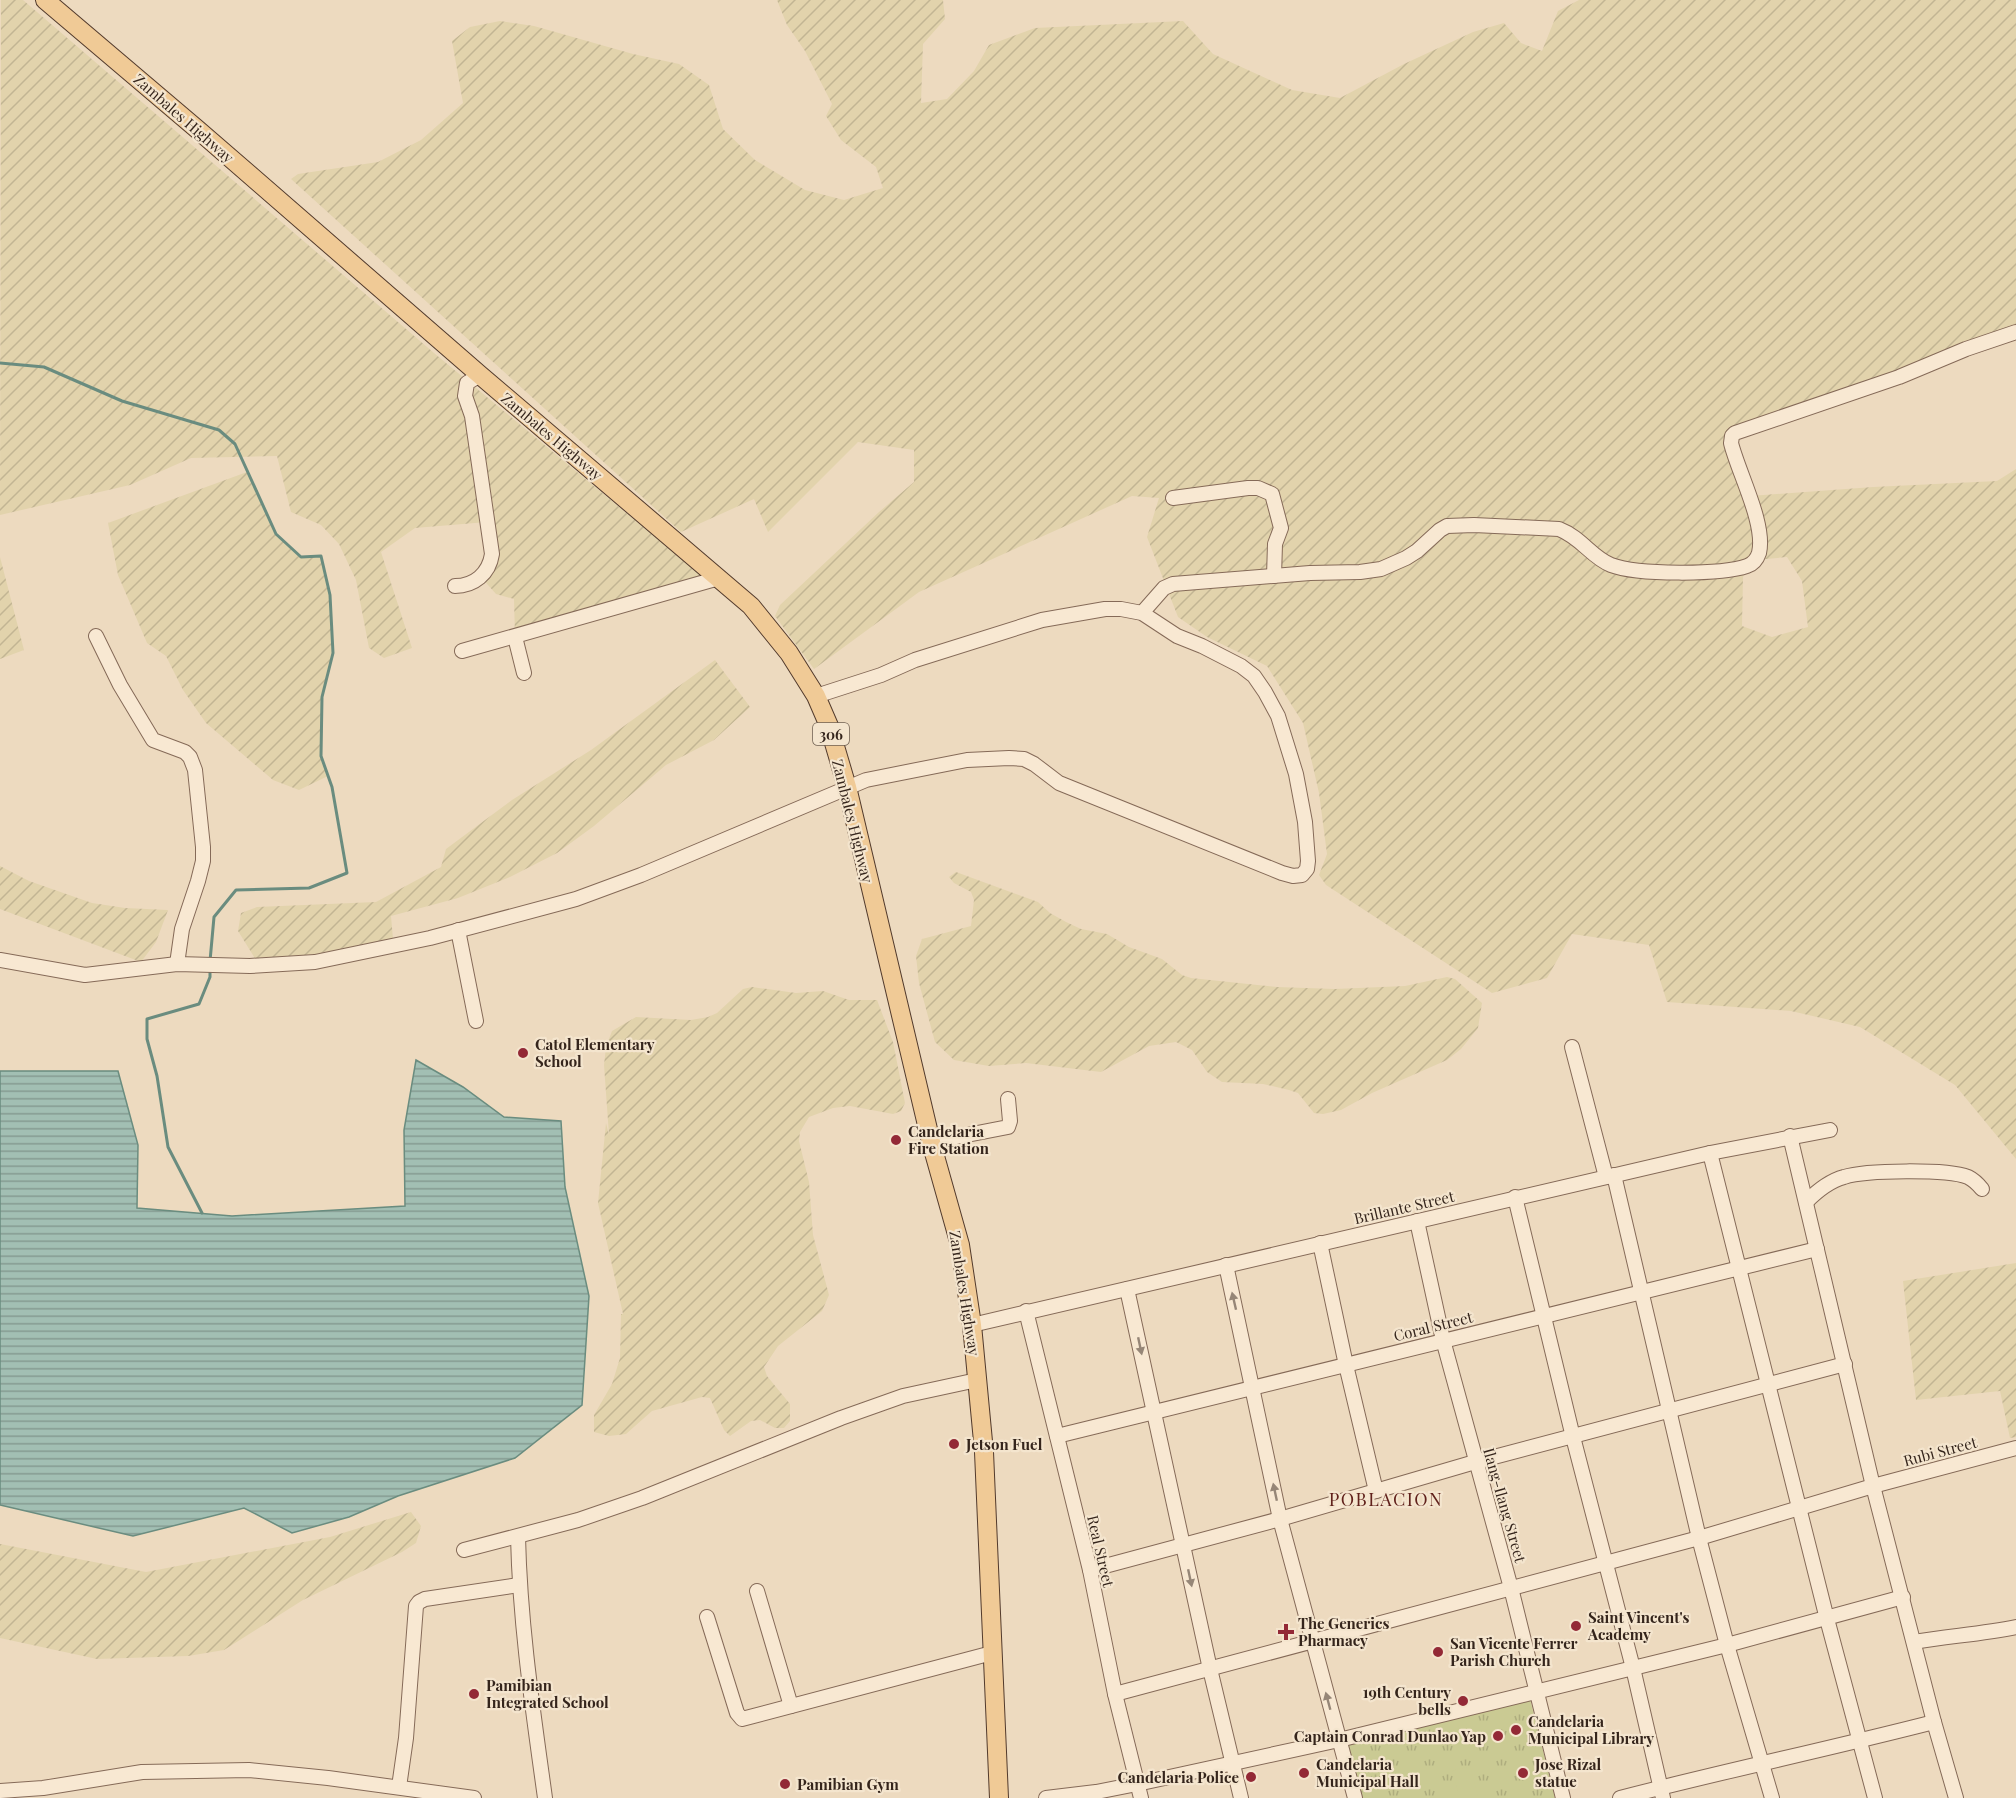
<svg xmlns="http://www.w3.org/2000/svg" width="2016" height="1798" font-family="'Playfair Display',serif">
<defs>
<pattern id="farmland-furrows" width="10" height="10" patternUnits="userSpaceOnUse" patternTransform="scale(1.5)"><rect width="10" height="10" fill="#e2d3ac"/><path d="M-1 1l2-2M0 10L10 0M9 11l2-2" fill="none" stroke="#c2b593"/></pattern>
<pattern id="grass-tufts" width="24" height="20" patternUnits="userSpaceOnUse" patternTransform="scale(1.5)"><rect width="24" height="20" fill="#caca93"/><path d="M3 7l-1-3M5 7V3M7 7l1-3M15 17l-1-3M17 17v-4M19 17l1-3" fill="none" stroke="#aead7e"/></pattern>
<pattern id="water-rules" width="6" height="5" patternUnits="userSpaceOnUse" patternTransform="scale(1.5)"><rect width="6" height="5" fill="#a2bfb3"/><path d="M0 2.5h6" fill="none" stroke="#859b91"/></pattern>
</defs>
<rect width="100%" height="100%" fill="#eddabf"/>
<!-- farmland -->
<g fill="url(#farmland-furrows)" fill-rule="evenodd">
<polygon points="1,0 23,0 434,353 708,581 515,637 514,599 496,594 480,576 488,567 487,522 415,528 381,552 412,648 384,658 369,648 356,580 339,544 321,525 291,512 277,456 191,458 130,485 0,515"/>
<path d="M777,0h166l2,19 -22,25 -2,59 26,-4 27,-28 15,-26 46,-17 148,-7 30,33 79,36 48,8 64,-34 69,-32 31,-9 17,20 21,8 16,-40 21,-11h437v332l-281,101 15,63 123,-9 124,-6 19,-12v690l-61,-74 -95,-58 -69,-16 -124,-9 -18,-57 -77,-11 -25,44 -55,15 -166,-108 -7,-10 8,-21 -8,-61 -16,-70 -36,-57 -60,-29 -29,-20 -31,-80 12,-39 -27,-2 -213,96 -105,77 -39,-53 5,-11 99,-93 35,-30v-32l-56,-8 -90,90 -14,-33 -73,33 -390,-353 7,-5 80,-12 43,-22 42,-37 -11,-62 18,-14 30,-6 34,5 99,28 46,10 30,21 14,44 32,31 50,30 39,10 39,-12 -7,-21 -35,-27 -15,-24 6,-12 -27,-53 -18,-26zM1787,557l15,24 6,46 -36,10 -30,-11 1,-49 6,-12 7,-5z"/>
<polygon points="247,472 276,534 301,557 321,556 330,595 333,653 322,697 322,756 328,776 299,790 273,780 206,723 183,690 166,656 147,643 118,575 108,523"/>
<polygon points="0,557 24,650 0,659"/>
<polygon points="715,660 750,707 714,740 666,765 594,826 557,853 510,877 458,898 391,916 393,939 316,954 256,960 238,931 241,913 257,907 376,902 441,867 446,849 512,800 591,750"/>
<polygon points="0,866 29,881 92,903 125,908 168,910 156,942 141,962 0,909"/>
<polygon points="956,872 1038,902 1050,913 1066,922 1081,929 1107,934 1129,947 1162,959 1182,975 1191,978 1277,987 1335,989 1405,986 1447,977 1455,979 1482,1003 1478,1028 1461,1049 1447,1060 1372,1093 1341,1110 1323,1114 1314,1113 1298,1093 1289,1090 1263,1084 1222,1082 1207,1072 1192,1050 1176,1042 1149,1046 1101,1072 1026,1063 989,1066 954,1060 935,1042 919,983 916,956 922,939 971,926 974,900 971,892 954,883 949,877"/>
<polygon points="752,987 796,993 823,991 849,1000 877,1000 893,1042 905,1103 901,1111 893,1114 850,1106 833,1108 809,1117 800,1132 799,1141 809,1182 813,1235 829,1295 822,1311 778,1346 764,1367 767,1376 790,1404 790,1421 784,1428 775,1428 760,1420 751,1421 730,1436 724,1430 710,1398 702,1397 652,1411 626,1434 609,1436 594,1432 594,1415 612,1384 620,1358 621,1314 623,1314 598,1203 606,1123 609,1135 604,1065 606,1047 612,1031 636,1017 691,1020 708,1017 717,1013 743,989"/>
<polygon points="2016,1263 2016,1437 2010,1438 2000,1391 1916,1400 1903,1281"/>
<polygon points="411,1512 421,1526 416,1543 402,1552 303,1600 224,1650 188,1656 97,1659 0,1638 0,1544 146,1572 330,1537"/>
</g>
<!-- grass -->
<polygon fill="url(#grass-tufts)" points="1530,1699 1555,1798 1358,1798 1345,1745"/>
<!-- garden -->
<polygon fill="#caca93" points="1470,1766 1478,1798 1460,1798 1452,1771"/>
<!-- water -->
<polygon fill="url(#water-rules)" stroke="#6a8c7f" stroke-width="1.5" points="416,1060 463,1087 504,1117 561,1121 565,1187 589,1296 582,1405 515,1458 398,1496 349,1517 292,1533 244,1508 133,1536 0,1505 0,1071 118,1071 138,1145 137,1208 232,1216 405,1206 404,1130"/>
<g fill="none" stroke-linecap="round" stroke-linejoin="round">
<!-- stream -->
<g stroke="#6a8c7f" stroke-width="3">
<polyline points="0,363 44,367 122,401 219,430 235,444 276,534 301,557 321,556 330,595 333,653 322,697 321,756 332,787 347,873 309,888 236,890 214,917 210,961"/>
<polyline points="202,1213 168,1147 157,1076 147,1039 147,1019 199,1004 210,977 210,970"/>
</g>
<defs>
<g id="minor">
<polyline points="1173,498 1248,488 1258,488 1272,494 1281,528 1275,544 1274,576"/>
<path d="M455,586c19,0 34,-12 37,-32l-20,-138 -7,-20 2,-13 13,-8"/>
<path d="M1142,613l22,-25 9,-4 137,-11 50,-1 21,-3 25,-11 11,-7 23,-21 7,-4 27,-1 85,4c23,9 32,28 52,36 26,10 110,10 136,1 6,-2 10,-7 12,-13 7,-29 -21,-81 -28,-110l1,-7 3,-3 164,-56 67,-28 50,-17"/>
<polyline points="96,636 120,685 153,740 185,752 190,757 195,770 203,847 203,861 198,881 182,929 177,964"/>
<polyline points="515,637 524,673"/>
<polyline points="462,651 719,578"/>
<polyline points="458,930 476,1021"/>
<polyline points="0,960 85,975 177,964 250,966 315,962 430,938 576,899 641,875 866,780 967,760 1009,758 1024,759 1034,764 1059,783 1282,873 1293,876 1302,875 1307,869 1308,861 1305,822 1296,774 1278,716 1265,692 1254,676 1241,666 1202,646 1177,636 1142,613 1121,609 1105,609 1042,620 915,660 881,675 816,696"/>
<polyline points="1572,1047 1606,1177"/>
<polyline points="1790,1136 1873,1486 1934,1722 1956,1798"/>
<polyline points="931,1142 1008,1127 1010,1121 1008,1099"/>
<polyline points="1710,1153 1827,1619 1875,1798"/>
<polyline points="1614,1175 1699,1538 1727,1645 1772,1798"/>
<polyline points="1515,1197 1573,1437 1633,1668 1663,1798"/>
<path d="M1806,1202c11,-11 23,-21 38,-25 22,-7 103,-8 124,0 6,3 10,7 14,12"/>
<polyline points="1417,1221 1443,1340 1511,1588 1563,1798"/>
<polyline points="1320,1243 1346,1365 1376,1491"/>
<polyline points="1226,1265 1280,1519 1355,1798"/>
<polyline points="1127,1289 1210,1669 1241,1798"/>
<polyline points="1026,1311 1090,1570 1115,1694 1141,1798"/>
<polyline points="972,1325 1710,1153 1830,1130"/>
<path d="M1057,1436c253,-63 507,-123 760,-187"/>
<path d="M518,1537c2,88 15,174 27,261"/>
<polyline points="464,1550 578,1520 642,1498 841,1418 903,1396 977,1380"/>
<polyline points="1090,1570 1280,1519 1475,1462 1845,1364"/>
<polyline points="757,1591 791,1706"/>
<polyline points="707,1617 737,1713 742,1719 992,1653"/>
<path d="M1914,1642c34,-6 68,-8 102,-15"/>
<polyline points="1115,1694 1699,1538 1873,1486 2016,1448"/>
<polyline points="399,1787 406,1738 416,1606 419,1602 425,1599 519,1585"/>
<polyline points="0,1791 43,1788 142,1772 249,1770 328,1778 474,1798"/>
<polyline points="1046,1798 1096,1792 1137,1784 1339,1740 1727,1645 1903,1597"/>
<path d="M1620,1798c104,-27 209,-49 314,-76"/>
</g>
<polyline id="major" points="45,0 197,129 480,375 751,606 789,653 816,696 829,726 847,787 931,1142 960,1245 972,1325 984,1452 999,1798"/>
</defs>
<!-- minor casing -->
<use href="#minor" stroke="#856a58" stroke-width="16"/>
<!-- major casing -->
<use href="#major" stroke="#523a2c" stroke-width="20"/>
<!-- minor -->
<use href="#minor" stroke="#f8e8d2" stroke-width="14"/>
<!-- major -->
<use href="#major" stroke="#f0ca96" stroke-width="18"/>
</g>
<!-- one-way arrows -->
<defs><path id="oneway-solid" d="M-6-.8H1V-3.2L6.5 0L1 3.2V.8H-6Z" transform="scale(1.5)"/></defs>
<g fill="#968677">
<use href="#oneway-solid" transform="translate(1234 1301) rotate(-103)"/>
<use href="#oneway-solid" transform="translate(1140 1346) rotate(78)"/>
<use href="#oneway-solid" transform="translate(1275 1492) rotate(-102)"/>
<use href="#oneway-solid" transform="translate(1190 1578) rotate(78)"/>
<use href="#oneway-solid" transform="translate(1328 1701) rotate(-105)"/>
</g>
<!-- markers -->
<g fill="#932936" stroke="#f4e5ce" stroke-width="2">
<circle cx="523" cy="1053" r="6"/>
<circle cx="896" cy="1140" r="6"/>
<circle cx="954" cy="1444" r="6"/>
<circle cx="1576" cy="1626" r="6"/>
<path d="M1283 1623h6v6h6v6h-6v6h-6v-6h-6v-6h6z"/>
<circle cx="1438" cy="1652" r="6"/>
<circle cx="474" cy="1694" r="6"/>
<circle cx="1463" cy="1701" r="6"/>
<circle cx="1516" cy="1730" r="6"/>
<circle cx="1498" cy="1736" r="6"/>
<circle cx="1304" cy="1773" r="6"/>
<circle cx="1523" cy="1773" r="6"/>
<circle cx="1251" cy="1777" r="6"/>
<circle cx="785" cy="1784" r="6"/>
</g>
<g text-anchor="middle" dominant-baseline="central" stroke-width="4.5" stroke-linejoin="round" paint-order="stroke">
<!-- shield labels -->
<rect fill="#f4e5ce" stroke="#6e5f51" stroke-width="1.5" x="813" y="723" width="36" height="22" rx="4.5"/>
<g font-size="14" font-weight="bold" fill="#35251c">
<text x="831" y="734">306</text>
</g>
<!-- street labels -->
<g font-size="15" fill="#35251c" stroke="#f4e5ce">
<text transform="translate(184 118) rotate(41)">Zambales Highway</text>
<text transform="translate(552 436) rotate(40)">Zambales Highway</text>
<text transform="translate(853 821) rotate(76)">Zambales Highway</text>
<text transform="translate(1404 1207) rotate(-13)">Brillante Street</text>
<text transform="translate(965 1293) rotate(81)">Zambales Highway</text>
<text transform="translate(1433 1326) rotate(-14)">Coral Street</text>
<text transform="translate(1940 1451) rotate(-15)">Rubi Street</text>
<text transform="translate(1505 1505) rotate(74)">Ilang-Ilang Street</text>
<text transform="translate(1101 1551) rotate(77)">Real Street</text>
</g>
<!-- poi labels -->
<g font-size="15" font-weight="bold" fill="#35251c" stroke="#f4e5ce" text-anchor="start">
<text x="535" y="1044">Catol Elementary<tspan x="535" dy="17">School</tspan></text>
<text x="908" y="1131">Candelaria<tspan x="908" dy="17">Fire Station</tspan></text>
<text x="966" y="1444">Jetson Fuel</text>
<text x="1588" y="1617">Saint Vincent's<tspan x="1588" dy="17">Academy</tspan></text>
<text x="1298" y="1623">The Generics<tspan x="1298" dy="17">Pharmacy</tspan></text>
<text x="1450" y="1643">San Vicente Ferrer<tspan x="1450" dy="17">Parish Church</tspan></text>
<text x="486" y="1685">Pamibian<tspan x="486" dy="17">Integrated School</tspan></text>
<text x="1451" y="1692" text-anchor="end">19th Century<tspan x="1451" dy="17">bells</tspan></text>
<text x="1528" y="1721">Candelaria<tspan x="1528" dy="17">Municipal Library</tspan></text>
<text x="1486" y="1736" text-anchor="end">Captain Conrad Dunlao Yap</text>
<text x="1316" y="1764">Candelaria<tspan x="1316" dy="17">Municipal Hall</tspan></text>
<text x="1535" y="1764">Jose Rizal<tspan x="1535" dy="17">statue</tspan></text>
<text x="1239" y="1777" text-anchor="end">Candelaria Police</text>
<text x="797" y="1784">Pamibian Gym</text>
</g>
<!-- quarter labels -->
<g font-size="18" letter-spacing="1.5" fill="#61221c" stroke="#f4e5ce">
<text x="1386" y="1499">POBLACION</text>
</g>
</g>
</svg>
